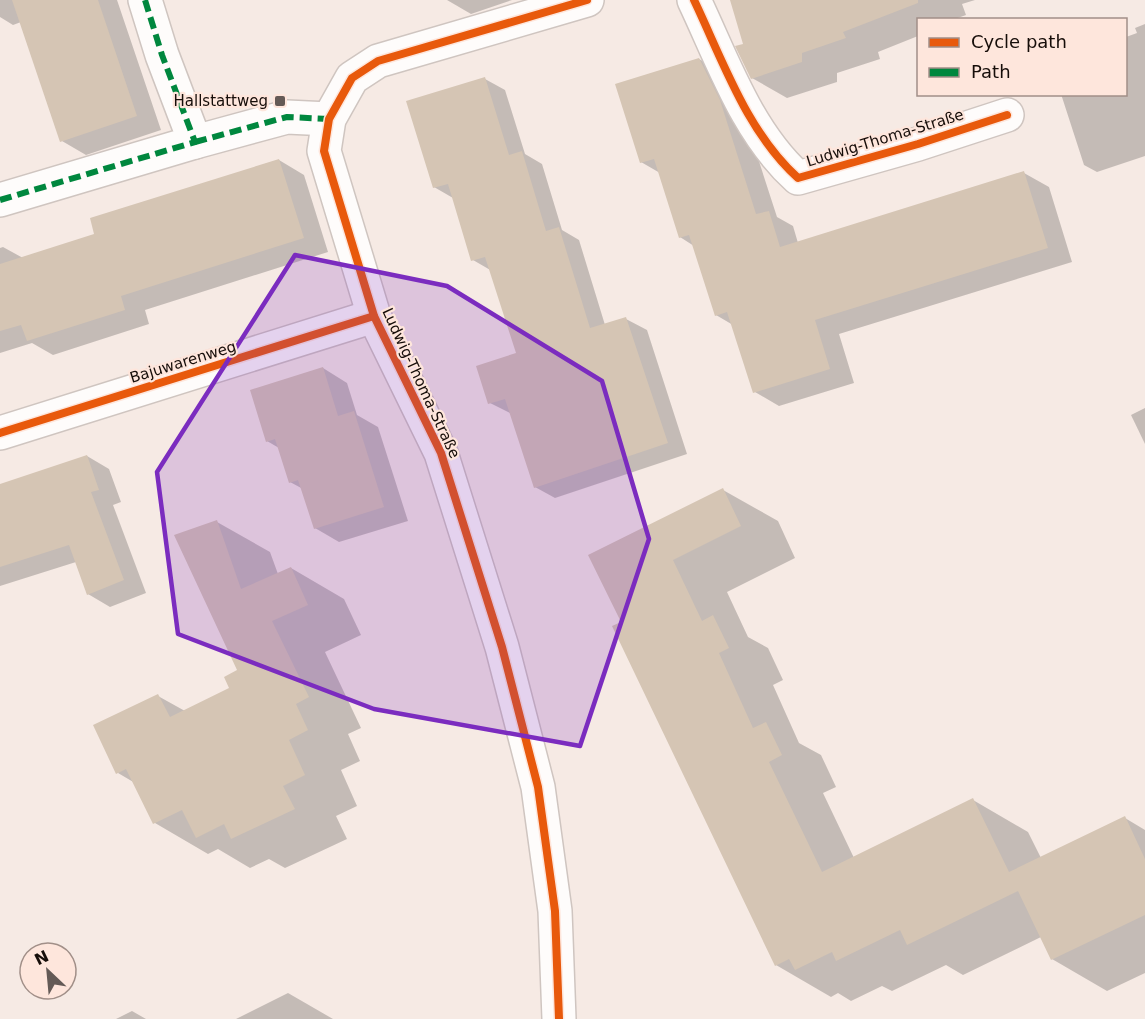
<svg xmlns="http://www.w3.org/2000/svg" width="1145" height="1019" font-family="'DejaVu Sans',sans-serif">
<rect width="100%" height="100%" fill="#f6eae4"/>
<!-- shadow -->
<g fill="#0003">
<polygon points="0,0 117,0 161,130 86,155 62,141 21,22 13,25 0,17"/>
<polygon points="447,0 512,0 471,14"/>
<polygon points="731,0 975,0 962,4 966,15 952,20 918,20 918,36 878,52 880,59 837,73 837,82 787,98 752,78 745,45"/>
<polygon points="1145,24 1145,156 1097,172 1084,165 1061,94 1126,94 1126,37 1137,33 1135,28"/>
<polygon points="699,59 724,73 744,115 777,217 793,226 798,243 1024,173 1049,187 1072,262 839,334 854,383 779,406 755,392 733,325 716,315 694,246 680,237 660,173 641,162"/>
<polygon points="485,79 505,90 525,154 542,164 562,230 579,240 605,325 626,319 647,330 687,454 555,498 535,487 512,414 490,403 518,354 492,271 473,260 453,198 434,187"/>
<polygon points="279,160 304,175 328,252 145,310 149,324 53,355 32,343 0,353 0,248 3,247 23,258 96,235"/>
<polygon points="323,368 347,383 357,415 378,427 408,521 339,542 315,528 303,489 290,482 279,448 267,441"/>
<polygon points="1145,408 1145,444 1131,415"/>
<polygon points="87,456 109,469 121,502 113,505 146,593 110,607 88,594 76,562 0,586 0,486"/>
<polygon points="723,490 778,521 795,558 727,592 748,637 768,648 783,680 773,685 799,743 821,755 836,787 823,793 854,858 973,800 1028,832 1041,858 1125,818 1145,830 1145,973 1107,991 1052,959 1041,937 963,975 946,965 892,991 882,986 851,1001 838,993 831,997 776,965 623,623"/>
<polygon points="217,522 270,552 278,574 291,568 344,599 361,635 325,652 361,728 348,734 360,761 341,770 357,806 336,816 347,839 285,868 269,859 250,868 218,849 208,854 155,823 135,783 118,773 158,696 185,711 231,689 239,671"/>
<polygon points="288,993 333,1019 236,1019"/>
<polygon points="132,1011 146,1019 116,1019"/>
</g>
<!-- building -->
<g fill="#d5c5b4">
<polygon points="12,0 98,0 137,116 60,142"/>
<polygon points="730,0 918,0 918,3 843,32 846,38 802,53 802,62 751,79 735,46 743,44"/>
<polygon points="699,58 720,100 756,214 769,211 780,247 1024,171 1048,248 815,320 830,369 753,393 727,312 715,316 689,235 679,238 654,159 640,163 615,84"/>
<polygon points="485,77 509,155 522,151 546,231 559,227 590,328 626,317 668,443 534,488 505,399 488,404 476,366 516,353 485,257 471,261 448,184 433,188 406,101"/>
<polygon points="279,159 304,238 121,296 125,310 27,341 21,325 0,331 0,264 94,234 90,218"/>
<polygon points="323,367 338,416 354,411 384,507 314,529 298,480 289,483 275,439 266,442 250,390"/>
<polygon points="87,455 99,490 91,492 124,580 87,595 69,545 0,567 0,484"/>
<polygon points="723,488 741,526 673,560 702,621 713,615 729,648 719,653 753,728 766,722 782,755 769,762 822,872 973,798 1009,872 1125,816 1145,859 1145,915 1051,960 1018,891 907,945 900,930 836,961 832,952 795,970 789,959 775,966 612,626 621,622 588,555"/>
<polygon points="217,520 241,589 291,567 308,605 272,621 309,697 296,704 308,730 289,740 305,775 283,786 295,809 231,839 224,824 196,838 182,810 153,824 126,769 116,774 93,725 158,694 170,717 229,688 224,677 237,670 174,535"/>
</g>
<g fill="none" stroke-linecap="round" stroke-linejoin="round">
<defs>
<g id="street">
<path d="M694,0c29,61 53,132 104,178l120,-34 89,-29"/>
<polyline points="195,142 287,117 329,119"/>
<polyline points="0,200 195,142 162,55 145,0"/>
<polyline points="0,433 374,316"/>
<polyline points="559,1019 555,911 538,787 502,647 441,453 374,316 324,151 329,119 352,78 378,61 587,0"/>
</g>
</defs>
<!-- street casing -->
<use href="#street" stroke="#cfc5c0" stroke-width="36"/>
<!-- street -->
<use href="#street" stroke="#fefcfb" stroke-width="33"/>
<!-- quiet -->
<g stroke="#00873e" stroke-width="6" stroke-dasharray="12 6" stroke-linecap="butt">
<polyline points="195,142 287,117 329,119"/>
<polyline points="0,200 195,142 162,55 145,0"/>
</g>
<defs>
<g id="cycleway">
<path d="M694,0c29,61 53,132 104,178l120,-34 89,-29"/>
<polyline points="0,433 374,316"/>
<polyline points="559,1019 555,911 538,787 502,647 441,453 374,316 324,151 329,119 352,78 378,61 587,0"/>
</g>
</defs>
<!-- cycleway casing -->
<use href="#cycleway" stroke="#fee6dc" stroke-width="11"/>
<!-- cycleway -->
<use href="#cycleway" stroke="#e8590c" stroke-width="8"/>
</g>
<!-- marked area -->
<path fill="#7b2cbf" fill-opacity="0.2" stroke="#7b2cbf" stroke-width="4.5" stroke-linejoin="round" d="M295,255l152,31 155,95 47,158 -69,207 -206,-37 -196,-75 -21,-162z"/>
<!-- markers -->
<rect fill="#645a56" stroke="#fee6dc" stroke-width="2" x="274" y="95" width="12" height="12" rx="3"/>
<g text-anchor="middle" dominant-baseline="central" stroke-width="4.5" stroke-linejoin="round" paint-order="stroke">
<!-- poi labels -->
<g font-size="15" fill="#160d09" stroke="#fee6dc" text-anchor="end">
<text x="268" y="101">Hallstattweg</text>
</g>
<!-- street labels -->
<g font-size="15" fill="#160d09" stroke="#fee6dc">
<text transform="translate(885 138) rotate(-17)">Ludwig-Thoma-Straße</text>
<text transform="translate(183 362) rotate(-17)">Bajuwarenweg</text>
<text transform="translate(421 383) rotate(65)">Ludwig-Thoma-Straße</text>
</g>
</g>
<!-- legend -->
<rect x="917" y="18" width="210" height="78" fill="#fee6dc" stroke="#a18f88" stroke-width="1.5"/>
<rect x="929" y="38" width="30" height="9" fill="#e8590c" stroke="#a18f88" stroke-width="1.5"/>
<text x="971" y="48" font-size="18" fill="#160d09">Cycle path</text>
<rect x="929" y="68" width="30" height="9" fill="#00873e" stroke="#a18f88" stroke-width="1.5"/>
<text x="971" y="78" font-size="18" fill="#160d09">Path</text>
<!-- north arrow -->
<g transform="translate(48 971) rotate(334)"><circle r="28" fill="#fee6dc" stroke="#a18f88" stroke-width="1.5"/>
<path d="M0-4.5L10 22L0 15L-10 22Z" fill="#645a56"/>
<text y="-9" font-size="16" font-weight="bold" text-anchor="middle" fill="#160d09">N</text>
</g>
</svg>
